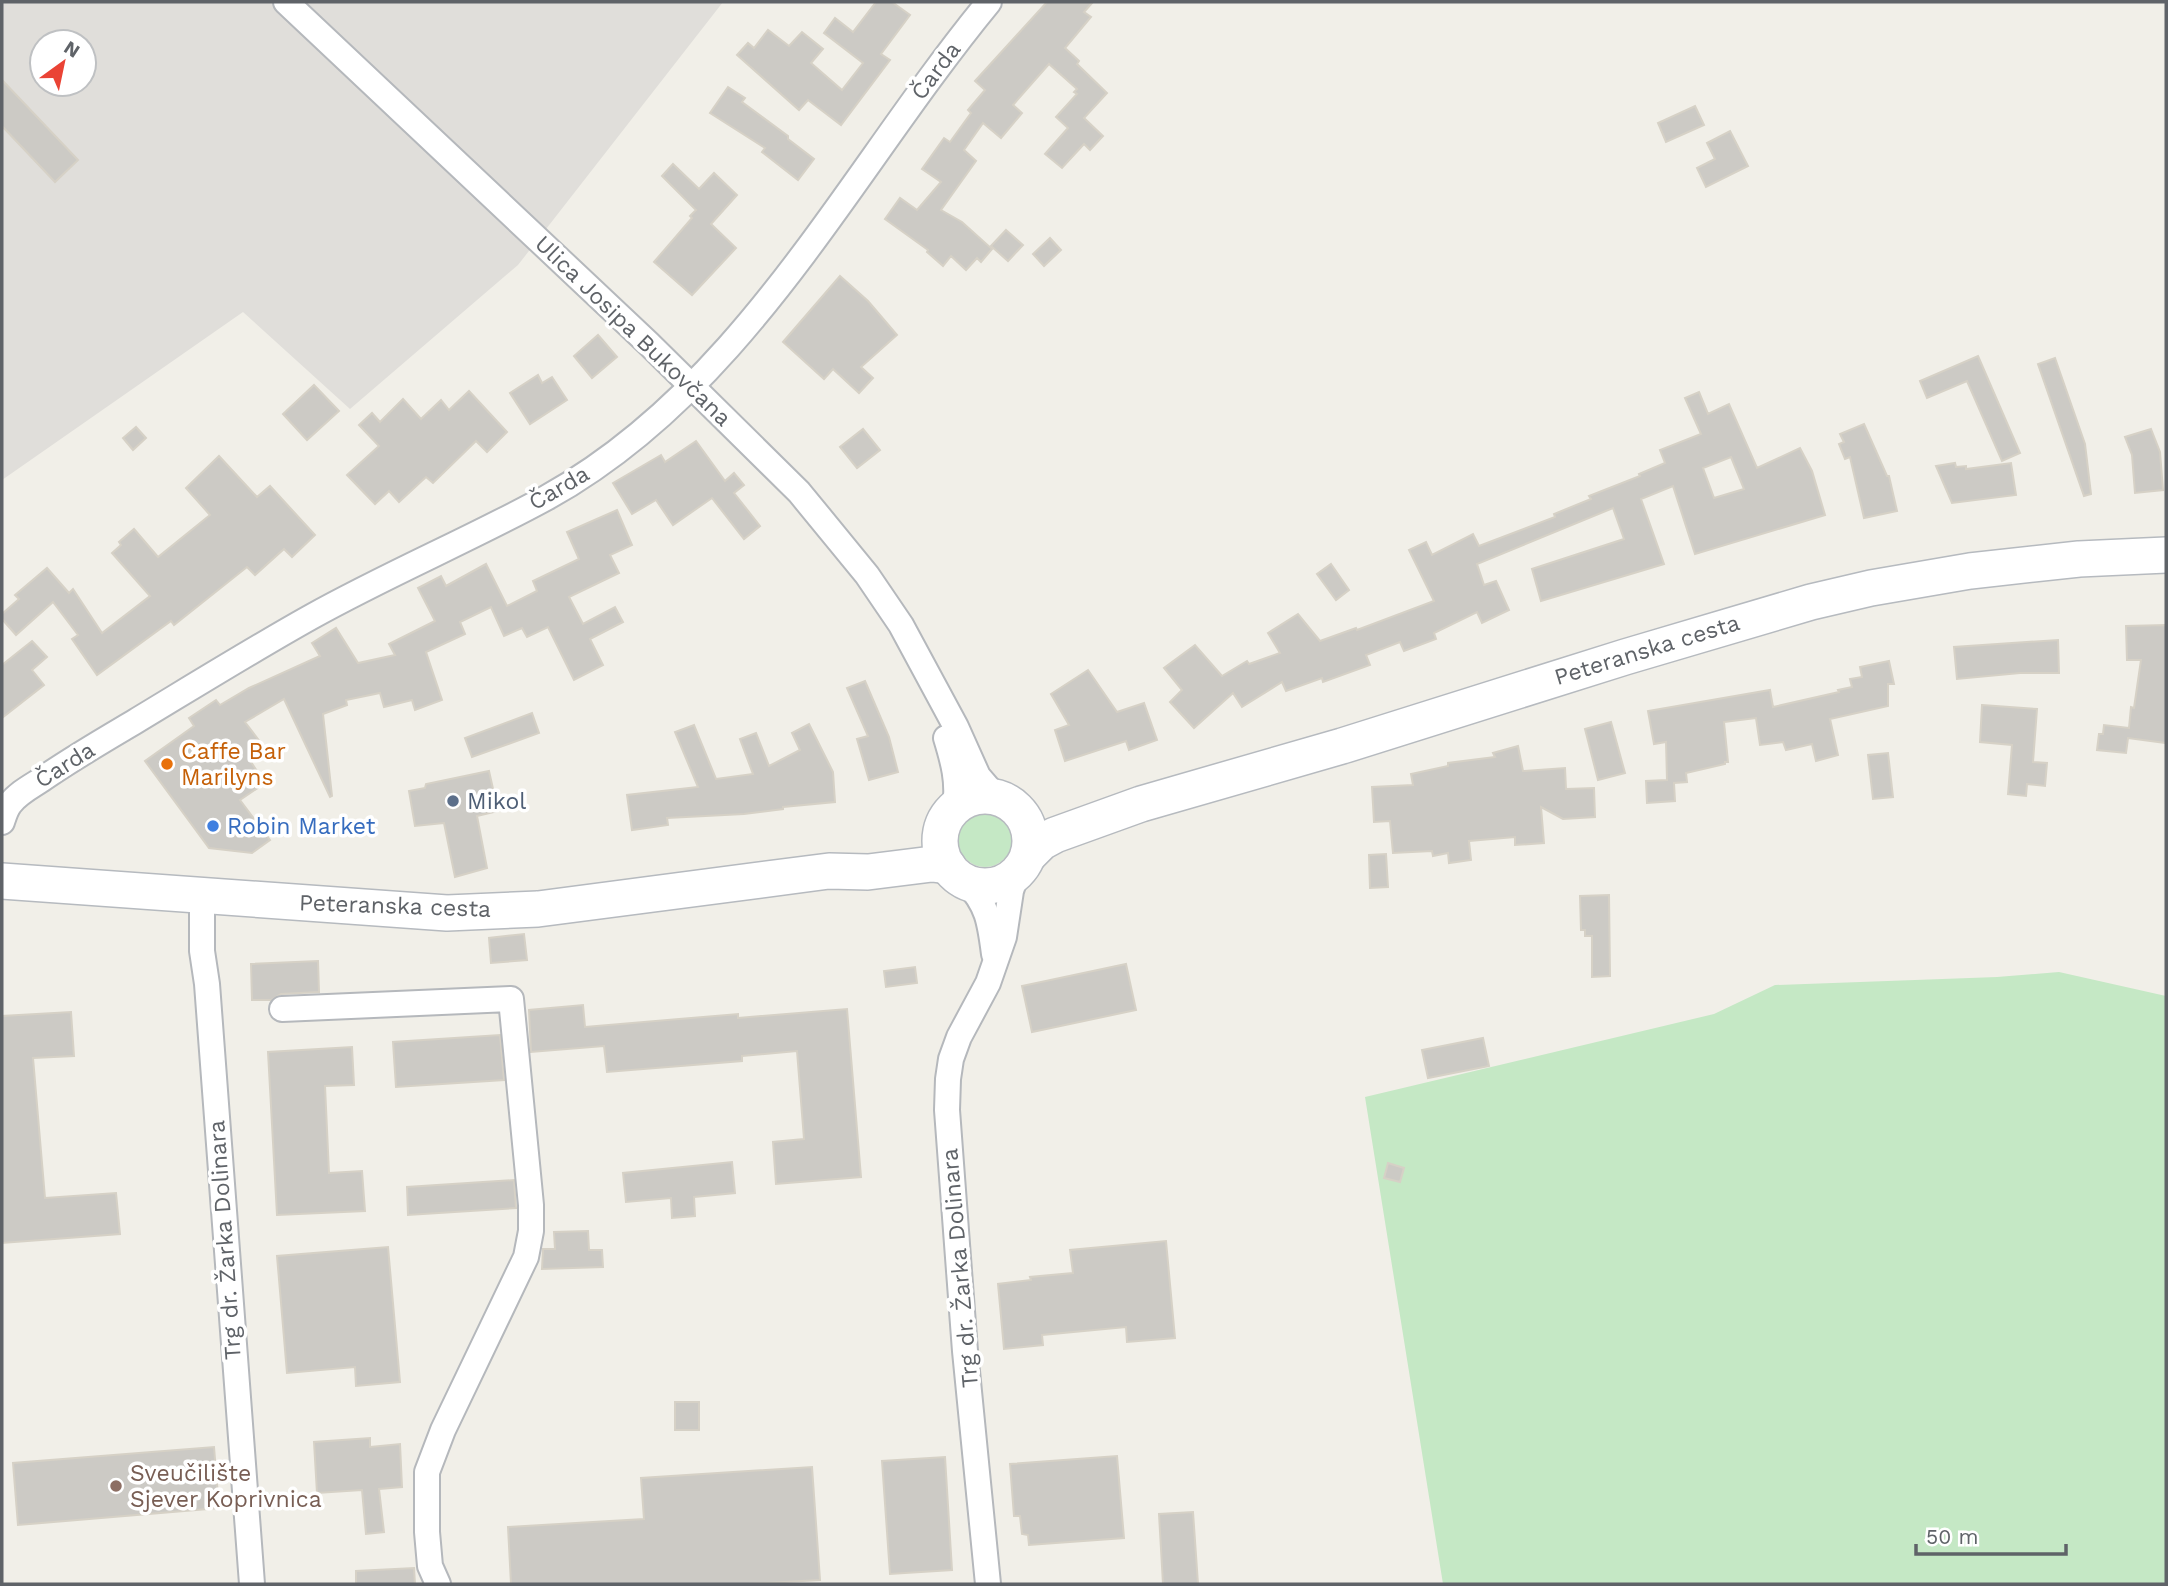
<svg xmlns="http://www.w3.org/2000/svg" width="2168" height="1586" font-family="'Work Sans',sans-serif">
<rect width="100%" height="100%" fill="#f1efe8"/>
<!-- industrial -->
<path fill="#e0deda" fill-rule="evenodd" d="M2,2h721l-205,263 -168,144 -107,-97 -241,168zM42,42h42v42h-42z"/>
<!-- green -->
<g fill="#c5e8c5">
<circle cx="985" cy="840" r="27"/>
<polygon points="2059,972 2166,996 2166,1584 1443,1584 1365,1097 1714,1014 1775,985 1997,977"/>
</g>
<!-- building -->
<g fill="#cccac5" stroke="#d6d1c6" stroke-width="2" fill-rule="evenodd">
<polygon points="876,2 892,2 910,15 881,54 890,60 841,125 808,100 799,110 737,55 748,43 754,48 768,30 789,46 802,32 823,49 811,63 842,90 863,63 824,33 835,18 853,32"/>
<polygon points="1047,2 1093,2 1084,12 1091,17 1065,48 1079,61 1077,64 1107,93 1084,118 1103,136 1090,150 1084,144 1062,168 1045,154 1068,128 1056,117 1077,94 1074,92 1077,89 1049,64 1013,105 1022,113 1001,138 983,123 964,150 976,161 941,210 962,222 992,249 981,262 977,258 966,270 951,256 943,266 927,252 928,250 885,219 900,198 917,210 941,182 922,169 944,138 950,142 971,113 968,110 985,90 975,81"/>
<polygon points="2,80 78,160 55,182 2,126"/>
<polygon points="728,87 745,98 742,102 788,136 788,139 814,159 798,180 762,152 765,148 710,113"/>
<polygon points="1695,106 1704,125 1666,142 1658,123"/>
<polygon points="1730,131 1748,166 1706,187 1697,168 1715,159 1707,143"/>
<polygon points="673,164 699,189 714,173 737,195 711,224 736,248 692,295 654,262 692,218 690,216 696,210 662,176"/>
<polygon points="1006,230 1023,245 1008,261 991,246"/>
<polygon points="1050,238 1061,250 1044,266 1033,254"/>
<polygon points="840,276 868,301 897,335 861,367 873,378 859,393 833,369 824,379 783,342"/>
<polygon points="598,335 617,357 592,378 574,356"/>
<polygon points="1978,356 2020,453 2002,461 1967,381 1927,398 1920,381"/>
<polygon points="2055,358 2085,444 2091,494 2084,496 2038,364"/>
<polygon points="538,375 542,383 552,377 567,400 530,424 510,393"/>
<polygon points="314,385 339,411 307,440 283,414"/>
<polygon points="469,391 507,432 487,452 476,441 433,483 426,477 399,502 389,491 375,504 347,475 379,446 359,425 372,413 380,422 403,399 421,419 441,400 449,410"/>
<path d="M1699,392l9,22 21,-10 28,64 43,-20 12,23 13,44 -130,39 -22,-68 -32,13 23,65 -123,37 -9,-32 92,-30 -11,-31 -136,56 7,21 12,-4 13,29 -27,13 -5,-11 -43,21 2,6 -32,12 -4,-9 -34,13 4,10 -47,17 -1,-4 -36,13 -4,-9 -40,25 -9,-14 -39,35 -24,-26 12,-12 -18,-22 31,-23 27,31 25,-15 2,3 31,-11 -12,-20 30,-19 22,27 36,-13 1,2 77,-29 -25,-51 17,-8 6,13 41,-21 6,12 76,-29 -1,-3 37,-15 -2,-3 51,-20 -1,-2 26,-11 -5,-13 41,-16 -16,-36zM1731,457l13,32 -30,9 -11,-30z"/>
<polygon points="1864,424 1887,476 1889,476 1897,511 1864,518 1850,457 1845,459 1839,444 1844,442 1840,434"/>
<polygon points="136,427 146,438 133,450 123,438"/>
<polygon points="863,429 880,450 857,468 840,447"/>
<polygon points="2151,429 2160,452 2163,490 2135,493 2132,455 2125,437"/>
<polygon points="696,441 725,481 734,473 744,485 734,493 760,526 744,539 712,498 673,525 656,500 632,514 613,483 661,455 665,462"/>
<polygon points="219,456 257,497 270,486 315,535 292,557 284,549 255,575 247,567 174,625 171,621 97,675 72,639 78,635 53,602 16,635 2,619 2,614 19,599 15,595 47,568 69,593 73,589 102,633 150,596 112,553 121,545 119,542 134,529 158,557 210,515 186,488"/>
<polygon points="1955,463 1956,467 1966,466 1966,469 2011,463 2016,495 1952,503 1936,466"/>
<polygon points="617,510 632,545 610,555 619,573 569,597 583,624 615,607 623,622 590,639 603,665 574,680 548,627 527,637 522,628 504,636 491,607 460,622 465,634 426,652 442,700 415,710 412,700 384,707 380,693 346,700 347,705 323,714 332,796 330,797 284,699 245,722 267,751 251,762 265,783 240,800 270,840 252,853 209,848 145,761 194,726 189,718 216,700 220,705 249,688 320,656 312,643 336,628 358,663 395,655 389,644 435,621 418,588 441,576 446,586 486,564 507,606 537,591 533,581 579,559 567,532"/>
<polygon points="1331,564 1349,590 1336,600 1317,574"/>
<polygon points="2166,625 2166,743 2128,738 2126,753 2097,750 2099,734 2103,734 2104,725 2129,728 2131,707 2134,708 2141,660 2127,660 2126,626"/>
<polygon points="2058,640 2059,673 2020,673 1957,679 1954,647"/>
<polygon points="32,641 47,657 32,670 44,685 2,718 2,665"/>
<polygon points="1889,661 1894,684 1888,684 1888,706 1830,719 1838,755 1816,761 1812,744 1786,750 1783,742 1760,745 1756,718 1724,722 1728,762 1725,762 1725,764 1686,773 1687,782 1674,783 1675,801 1647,803 1646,781 1667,780 1666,742 1654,744 1648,711 1770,690 1773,707 1839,692 1838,690 1852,687 1850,679 1862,677 1860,667"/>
<polygon points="1088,670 1117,712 1144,703 1157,740 1129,750 1126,741 1065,761 1055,730 1069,725 1051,694"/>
<polygon points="865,681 889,737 898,772 869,780 857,739 868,736 847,688"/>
<polygon points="1982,705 2037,709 2033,762 2047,763 2045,786 2027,784 2026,796 2008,794 2012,745 1980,742"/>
<polygon points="532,713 539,733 472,757 465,738"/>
<polygon points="1611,722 1625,773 1598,780 1585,729"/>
<polygon points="809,724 833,772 835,802 783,807 783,809 744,814 667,818 668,825 632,830 627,795 698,787 675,732 694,725 716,779 753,774 740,739 756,733 769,766 800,750 792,733"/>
<polygon points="1518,746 1523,771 1565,768 1566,789 1594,788 1595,817 1563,819 1541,807 1544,843 1515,845 1515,837 1469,841 1471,860 1449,863 1448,853 1433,856 1432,851 1393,853 1390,821 1374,822 1372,787 1413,785 1411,774 1448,766 1448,763 1495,757 1493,753"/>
<polygon points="1888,753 1893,797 1873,799 1868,755"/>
<polygon points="489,771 498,811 477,816 487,868 455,877 444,823 415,826 409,791 425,788 426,784"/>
<polygon points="1386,854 1388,887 1370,888 1369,855"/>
<polygon points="1609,895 1610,976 1592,977 1592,936 1585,936 1585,930 1581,930 1580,896"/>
<polygon points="524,934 527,960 491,963 489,938"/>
<polygon points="318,961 319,992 281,994 271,1000 252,1000 251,964"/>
<polygon points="1126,964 1136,1010 1032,1032 1022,986"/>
<polygon points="915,967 917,983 886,987 884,971"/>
<polygon points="583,1005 585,1027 738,1014 738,1018 847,1009 861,1177 776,1184 773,1142 804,1139 797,1051 742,1056 742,1061 607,1072 604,1046 531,1052 529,1010"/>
<polygon points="71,1012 74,1056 33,1058 45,1198 116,1193 120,1234 2,1243 2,1016"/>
<polygon points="500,1035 504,1080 396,1087 393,1042"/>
<polygon points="1483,1038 1489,1066 1428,1078 1422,1050"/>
<polygon points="352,1047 354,1085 325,1086 329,1173 362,1171 365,1211 277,1215 268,1052"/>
<polygon points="732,1162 735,1193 694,1197 695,1216 672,1218 671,1198 626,1202 623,1173"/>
<polygon points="1388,1163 1404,1168 1400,1182 1384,1178"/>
<polygon points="514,1180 516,1208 408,1215 407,1187"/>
<polygon points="588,1231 589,1250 602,1250 603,1267 542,1269 543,1249 555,1249 554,1232"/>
<polygon points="1166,1241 1175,1338 1127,1342 1126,1327 1042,1335 1043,1345 1004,1349 998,1284 1031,1280 1030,1277 1073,1273 1070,1250"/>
<polygon points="388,1247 400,1382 356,1386 355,1367 287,1373 277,1256"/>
<rect x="675" y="1402" width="24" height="28"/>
<polygon points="370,1438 370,1447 400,1444 402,1487 379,1489 384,1532 366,1534 362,1490 317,1493 314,1442"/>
<polygon points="214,1447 219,1508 18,1525 13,1463"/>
<polygon points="1117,1456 1124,1538 1029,1545 1028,1535 1022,1534 1020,1516 1014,1516 1010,1464"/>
<polygon points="945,1457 952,1570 890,1574 882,1461"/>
<polygon points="812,1467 820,1580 748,1584 511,1584 508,1527 644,1519 641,1478"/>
<polygon points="1193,1512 1198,1584 1163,1584 1159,1514"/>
<polygon points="414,1568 415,1584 356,1584 356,1571"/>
</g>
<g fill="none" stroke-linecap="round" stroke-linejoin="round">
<defs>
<g id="minor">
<polyline points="286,2 649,344 799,492 867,575 901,625 956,727 978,776 996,797"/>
<path d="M946,738c7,23 13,44 9,69"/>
<path d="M2,822c2,-6 4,-13 8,-18 7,-10 20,-17 31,-24 30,-21 63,-40 95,-59 58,-35 116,-71 175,-104 77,-43 158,-77 235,-119 199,-110 303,-326 443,-496"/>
<path d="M966,882c22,23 24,41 28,72"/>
<polyline points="202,895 202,951 207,984 252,1584"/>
<polyline points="282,1009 511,999 531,1205 531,1231 526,1257 443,1430 427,1472 427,1532 430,1566 438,1584"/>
<polyline points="988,1584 965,1351 947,1110 948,1079 951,1059 959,1037 988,983 1004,937 1011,891 1017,872"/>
</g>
<g id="secondary">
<circle cx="985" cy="841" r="45"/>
<polyline points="1028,856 1042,842 1055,835 1141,804 1342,746 1625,657 1811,602 1871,588 1970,571 2079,559 2166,555"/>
<polyline points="2,881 447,913 538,909 829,871 868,872 932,864 948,866"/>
</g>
</defs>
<!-- minor casing -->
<use href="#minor" stroke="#b5b8bc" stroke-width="28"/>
<!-- secondary casing -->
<use href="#secondary" stroke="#b6babf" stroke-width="38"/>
<!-- minor -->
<use href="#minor" stroke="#fff" stroke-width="24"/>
<!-- secondary -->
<use href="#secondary" stroke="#fff" stroke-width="35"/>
</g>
<!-- markers -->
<circle fill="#e8710a" stroke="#fff" stroke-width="2.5" cx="167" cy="764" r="7"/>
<circle fill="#5c6f8a" stroke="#fff" stroke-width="2.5" cx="453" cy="801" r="7"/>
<circle fill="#3f7fe0" stroke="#fff" stroke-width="2.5" cx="213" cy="826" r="7"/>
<circle fill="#8d6e63" stroke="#fff" stroke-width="2.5" cx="116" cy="1486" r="7"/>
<g text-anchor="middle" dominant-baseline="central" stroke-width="7" stroke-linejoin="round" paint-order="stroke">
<!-- street labels -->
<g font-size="23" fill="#5f6368" stroke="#fff">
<text transform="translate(936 71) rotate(-53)">Čarda</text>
<text transform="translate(633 331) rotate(44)">Ulica Josipa Bukovčana</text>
<text transform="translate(559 488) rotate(-30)">Čarda</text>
<text transform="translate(1647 650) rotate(-17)">Peteranska cesta</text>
<text transform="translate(65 765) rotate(-32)">Čarda</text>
<text transform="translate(395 906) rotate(2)">Peteranska cesta</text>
<text transform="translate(225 1240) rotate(-94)">Trg dr. Žarka Dolinara</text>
<text transform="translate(960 1268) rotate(-95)">Trg dr. Žarka Dolinara</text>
</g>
<!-- food labels -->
<g font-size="23" fill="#c56008" stroke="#fff" text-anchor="start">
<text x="181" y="751">Caffe Bar<tspan x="181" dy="26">Marilyns</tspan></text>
</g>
<!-- service labels -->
<g font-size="23" fill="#4e5e75" stroke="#fff" text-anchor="start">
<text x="467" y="801">Mikol</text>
</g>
<!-- shop labels -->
<g font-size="23" fill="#366cbe" stroke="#fff" text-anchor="start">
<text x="227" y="826">Robin Market</text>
</g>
<!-- education labels -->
<g font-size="23" fill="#785e54" stroke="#fff" text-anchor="start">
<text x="130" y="1473">Sveučilište<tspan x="130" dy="26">Sjever Koprivnica</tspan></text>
</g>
</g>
<!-- border -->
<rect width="2168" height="1586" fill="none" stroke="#5f6368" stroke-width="7"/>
<!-- north arrow -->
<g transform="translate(63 63) rotate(33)"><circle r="33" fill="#ffffff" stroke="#bfc1c3" stroke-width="2"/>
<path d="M0-5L12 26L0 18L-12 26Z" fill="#ea4335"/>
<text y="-10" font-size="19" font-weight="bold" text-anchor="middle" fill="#5f6368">N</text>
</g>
<!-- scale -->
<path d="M1916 1544v10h150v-10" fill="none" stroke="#5f6368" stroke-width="3.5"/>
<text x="1926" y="1544" font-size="21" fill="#5f6368" stroke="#ffffff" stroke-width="5" paint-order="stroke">50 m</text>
</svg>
